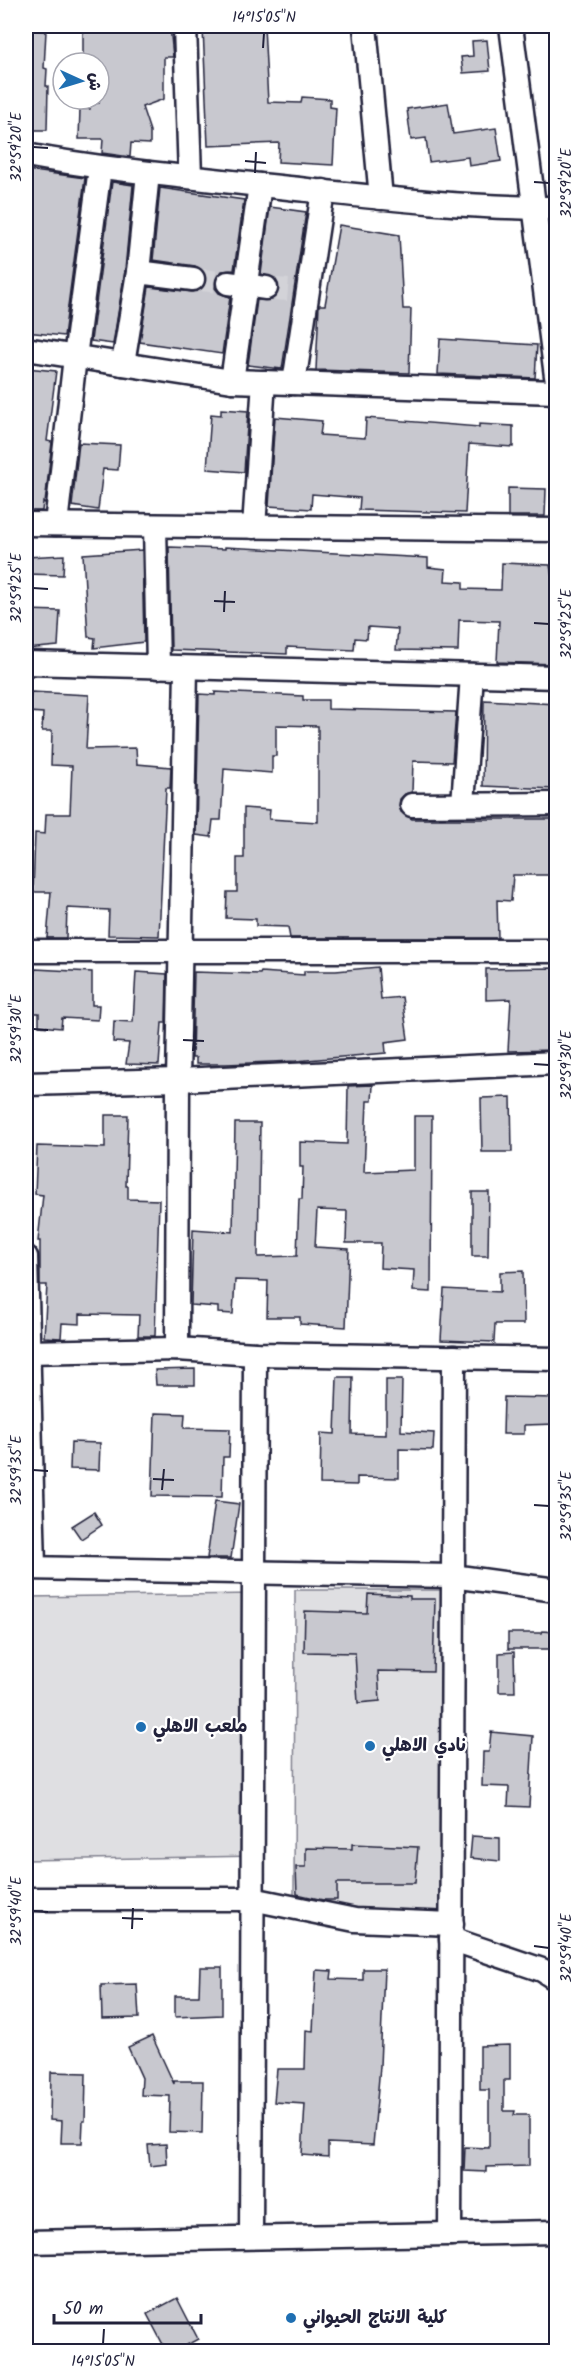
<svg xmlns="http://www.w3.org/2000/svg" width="582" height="2377" font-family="Kalam,'Playpen Sans Arabic',sans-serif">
<rect width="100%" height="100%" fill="#fff"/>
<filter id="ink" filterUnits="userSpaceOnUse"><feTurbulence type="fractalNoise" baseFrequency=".0167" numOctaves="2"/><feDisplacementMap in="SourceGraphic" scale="12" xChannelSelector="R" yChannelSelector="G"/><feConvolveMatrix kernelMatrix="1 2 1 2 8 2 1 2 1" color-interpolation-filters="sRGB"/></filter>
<g filter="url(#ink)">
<!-- green -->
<g fill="#dfdfe2" stroke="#80808e" stroke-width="1.5">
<polygon points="295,1590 449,1590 441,1914 294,1903"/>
<polygon points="255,1594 259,1856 26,1860 26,1597"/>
</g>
<!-- building -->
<g fill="#c8c8cf" stroke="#22223b" stroke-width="1.5">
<polygon points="83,26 170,26 173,57 164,57 164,99 142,107 150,131 150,144 131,143 130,157 102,153 103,139 79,139 80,109 90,109 90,103 99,103 99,63 83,63"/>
<polygon points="264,26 268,102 301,103 302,97 330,99 330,107 336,108 333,165 278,162 279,143 208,146 203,28"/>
<polygon points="27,30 46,31 44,68 47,69 46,86 48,86 47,130 28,130 28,123 26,123"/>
<polygon points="487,40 490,71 463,73 461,57 473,56 472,41"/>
<polygon points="448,103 453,134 496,128 501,161 469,166 468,157 429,162 426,138 411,140 407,109"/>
<polygon points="26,170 85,178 64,336 26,332"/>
<polygon points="112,182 133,185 125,270 113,344 91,341"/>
<polygon points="160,188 244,200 234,270 222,271 215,281 215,288 219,293 230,297 222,354 140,342 149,287 192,292 203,288 206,280 205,273 195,266 153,260"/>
<polygon points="270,207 306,212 282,369 248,365 257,300 272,300 279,290 279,283 275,278 261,274"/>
<polygon points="339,225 399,235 403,309 411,309 409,373 316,370 319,305 325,305"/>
<polygon points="440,339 537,345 535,378 438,374"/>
<polygon points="26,368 56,371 47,441 52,442 45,503 43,502 42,511 26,511"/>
<polygon points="221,409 248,411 244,472 207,469 211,414 221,415"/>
<polygon points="275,417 322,421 320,435 365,438 366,418 479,427 479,424 513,426 513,447 469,444 465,513 359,510 360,498 312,494 311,509 269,506"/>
<polygon points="79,443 120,445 118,470 103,469 98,510 72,506"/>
<polygon points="508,488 546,489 545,516 508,516"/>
<polygon points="169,547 225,549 225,547 428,558 428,567 446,569 445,581 463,582 463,589 501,590 502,563 550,565 556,603 556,664 497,662 499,621 459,620 458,651 396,650 398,629 368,627 367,639 355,638 354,650 287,647 287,654 171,650"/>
<polygon points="142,550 144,642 94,648 95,638 88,637 83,554"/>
<polygon points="64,555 63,575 26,574 26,557"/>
<polygon points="26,610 60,611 58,646 26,649"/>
<polygon points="31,692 89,695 86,749 136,748 137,764 171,767 170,788 166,788 159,936 108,935 109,910 67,908 66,938 47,938 51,892 33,892 35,833 45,834 46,814 70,814 72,766 51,765 52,731 42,731 43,713 29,712"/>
<polygon points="215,692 303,696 303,700 328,700 328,709 456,712 452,762 413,761 412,792 405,794 400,799 399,806 401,812 412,819 556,819 556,875 513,875 511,901 497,900 498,938 290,938 288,927 256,926 256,919 226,918 227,892 237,892 237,858 244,858 244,808 270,810 269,819 318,822 318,726 276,725 276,756 272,756 272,773 224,769 221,820 213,820 211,837 196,835 199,694 215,695"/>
<polygon points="484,700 556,704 556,789 483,786"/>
<polygon points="378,967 381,999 402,997 408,1039 385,1042 386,1053 296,1061 226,1064 196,1064 196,1058 192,1058 194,972 260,974 261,972 304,975 304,971 336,971"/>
<polygon points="556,968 556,1050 508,1051 511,999 486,1000 486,969"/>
<polygon points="35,969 92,972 92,1005 99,1005 98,1020 62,1018 61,1028 39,1026 39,1013 32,1013"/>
<polygon points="136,972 167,974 166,1023 162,1023 159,1065 126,1064 129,1043 113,1042 114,1021 133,1022"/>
<polygon points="373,1085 372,1101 367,1101 364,1172 414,1170 414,1116 432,1116 431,1292 413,1291 414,1270 380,1268 381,1243 346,1243 347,1211 317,1210 315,1247 349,1249 346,1327 300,1324 300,1317 267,1317 268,1281 235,1280 233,1314 218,1313 218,1307 191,1305 193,1229 233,1232 235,1123 260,1123 258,1257 297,1256 299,1199 302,1199 303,1167 300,1167 300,1142 347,1144 348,1086"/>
<polygon points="511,1097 512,1152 482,1152 481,1098"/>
<polygon points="105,1115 128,1115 126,1186 128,1186 128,1199 159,1200 155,1336 138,1336 139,1315 80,1314 80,1324 62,1323 61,1338 44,1337 47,1285 40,1285 40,1241 38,1241 43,1195 35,1194 37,1146 105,1148"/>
<polygon points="472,1192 489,1192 488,1256 472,1256"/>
<polygon points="523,1271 524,1324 495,1324 494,1342 441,1340 444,1289 500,1292 500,1272"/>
<polygon points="195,1369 195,1385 156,1385 155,1370"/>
<polygon points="337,1377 353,1377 352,1434 386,1435 386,1380 402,1380 401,1431 434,1433 433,1450 399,1449 399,1478 357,1477 357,1485 320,1484 321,1433 335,1434"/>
<polygon points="504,1397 556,1398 556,1424 524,1425 524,1434 503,1434"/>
<polygon points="155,1413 185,1414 184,1428 230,1429 229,1457 223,1457 222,1497 152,1496"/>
<polygon points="71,1442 100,1443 99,1470 70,1469"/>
<polygon points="215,1501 239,1504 231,1558 207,1558"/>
<polygon points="94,1512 102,1525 81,1539 72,1526"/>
<polygon points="368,1594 410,1596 410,1599 435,1599 433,1672 378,1671 380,1701 358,1703 355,1653 304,1652 305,1611 367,1613"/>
<polygon points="542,1631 556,1632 556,1649 508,1649 508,1633 542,1633"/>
<polygon points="514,1652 515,1692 499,1692 499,1653"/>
<polygon points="491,1732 533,1736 529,1807 508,1806 509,1787 482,1786 483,1752 489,1752"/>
<polygon points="472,1836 500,1838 500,1861 470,1858"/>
<polygon points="352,1844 418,1847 415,1883 337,1883 337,1900 323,1900 297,1894 296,1867 306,1867 306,1848 352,1849"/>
<polygon points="200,1967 222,1967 222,2015 175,2017 175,1996 199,1996"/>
<polygon points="363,1969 384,1969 380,2066 373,2145 328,2143 328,2157 302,2155 305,2104 274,2102 277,2069 305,2069 306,2030 313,2031 316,1970 332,1971 331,1979 363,1980"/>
<polygon points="137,1984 139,2018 102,2019 101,1985"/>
<polygon points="152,2036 174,2084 174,2081 203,2081 202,2133 169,2132 170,2096 141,2095 142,2078 128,2047"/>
<polygon points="510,2045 510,2080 504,2080 504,2111 515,2111 514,2115 529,2115 529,2166 486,2167 486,2172 464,2171 465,2147 489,2148 489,2090 480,2090 480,2046"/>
<polygon points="51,2072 86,2073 85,2121 83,2121 82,2143 61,2143 62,2121 50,2120"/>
<polygon points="166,2144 167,2164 150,2166 148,2145"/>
<polygon points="177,2298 198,2339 174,2352 167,2352 147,2314"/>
</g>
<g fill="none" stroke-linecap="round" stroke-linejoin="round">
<!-- street-tunnel -->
<g stroke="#d3d3d8" stroke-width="22" stroke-dasharray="22 11" stroke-linecap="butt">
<polyline points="193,279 228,283"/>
<polyline points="266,288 288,290"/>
</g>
<defs>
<g id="street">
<polyline points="185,26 190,177"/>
<polyline points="365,26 381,198"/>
<polyline points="511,26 556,376"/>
<path d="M26,155c81,15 162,22 244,31 95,10 191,22 286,22"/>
<polyline points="138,272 193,279"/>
<polyline points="228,283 266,288"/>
<polyline points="26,349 232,381 556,392"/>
<polyline points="123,364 138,272 148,173"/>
<polyline points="232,381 260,185"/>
<polyline points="294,383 323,191"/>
<polyline points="26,524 556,530"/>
<polyline points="56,524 75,357 100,168"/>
<polyline points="155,526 158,667"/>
<polyline points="254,527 264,382"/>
<polyline points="26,663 556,677"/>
<polyline points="463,804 472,675"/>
<polyline points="412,805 556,804"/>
<polyline points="26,951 556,951"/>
<polyline points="26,1084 178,1080 556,1063"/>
<polyline points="26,1257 34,1567"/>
<polyline points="177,1349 178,1080 186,668"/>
<polyline points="26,1352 177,1349 255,1354 556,1359"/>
<polyline points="26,1568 452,1576 556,1590"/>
<polyline points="26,1899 252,1899 355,1920 452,1924"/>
<polyline points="451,1939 542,1970 556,1979"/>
<polyline points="450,2234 454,1357"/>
<polyline points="251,2237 255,1354"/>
<polyline points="26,2242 556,2232"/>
</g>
</defs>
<!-- street casing -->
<use href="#street" stroke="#22223b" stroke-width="27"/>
<!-- street -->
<use href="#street" stroke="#fff" stroke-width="22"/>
</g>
</g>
<!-- ticks -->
<path fill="none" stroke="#22223b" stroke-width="2" d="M263,48l1,-15M33,147l15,1M245,161l21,2M255,173l1,-21M534,182l15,1M33,588l15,1M214,601l21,1M224,612l1,-21M534,623l15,1M33,1029l15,1M183,1040l21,1M193,1051l2,-21M534,1064l15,1M33,1470l15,1M153,1479l21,1M162,1490l2,-21M534,1505l15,1M33,1911l15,1M122,1918l21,1M132,1929l1,-21M534,1946l15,2M103,2344l1,-15"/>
<!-- markers -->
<g fill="#1f6fb2" stroke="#fff" stroke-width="2">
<circle cx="141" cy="1727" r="6"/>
<circle cx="370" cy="1746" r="6"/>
<circle cx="291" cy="2318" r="6"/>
</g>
<g text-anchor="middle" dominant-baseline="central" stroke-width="4.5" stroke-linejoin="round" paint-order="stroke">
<!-- poi labels -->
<g font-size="18" font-weight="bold" fill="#22223b" stroke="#fff" text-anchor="start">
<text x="153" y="1727">ملعب الاهلي</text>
<text x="382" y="1746">نادي الاهلي</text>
<text x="303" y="2318">كلية الانتاج الحيواني</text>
</g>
</g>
<!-- margin -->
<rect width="582" height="2377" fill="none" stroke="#fff" stroke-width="66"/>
<!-- north arrow -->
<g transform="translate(81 81) rotate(94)"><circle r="28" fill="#ffffff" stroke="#a7a7b1" stroke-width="1.5"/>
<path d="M0-4.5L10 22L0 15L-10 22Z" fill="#1f6fb2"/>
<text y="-9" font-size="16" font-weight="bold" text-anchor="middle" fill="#22223b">ش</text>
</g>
<!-- scale -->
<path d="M54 2314v9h147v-9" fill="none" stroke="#22223b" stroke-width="3"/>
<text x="63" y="2314" font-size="18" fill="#22223b" stroke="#ffffff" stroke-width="4.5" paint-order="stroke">50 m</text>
<rect x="33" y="33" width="516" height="2311" fill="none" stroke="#22223b" stroke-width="2"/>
<g font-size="15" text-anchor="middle" fill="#22223b">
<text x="264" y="22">14°15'05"N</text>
<text transform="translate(16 147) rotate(-90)" y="5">32°59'20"E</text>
<text transform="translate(566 183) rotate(-90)" y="5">32°59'20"E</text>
<text transform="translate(16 588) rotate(-90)" y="5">32°59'25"E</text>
<text transform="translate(566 624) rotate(-90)" y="5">32°59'25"E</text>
<text transform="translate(16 1029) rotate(-90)" y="5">32°59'30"E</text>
<text transform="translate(566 1065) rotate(-90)" y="5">32°59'30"E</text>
<text transform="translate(16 1470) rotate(-90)" y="5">32°59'35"E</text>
<text transform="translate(566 1506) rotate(-90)" y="5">32°59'35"E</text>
<text transform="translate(16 1911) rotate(-90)" y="5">32°59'40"E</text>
<text transform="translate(566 1948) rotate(-90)" y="5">32°59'40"E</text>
<text x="103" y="2366">14°15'05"N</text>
</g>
</svg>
